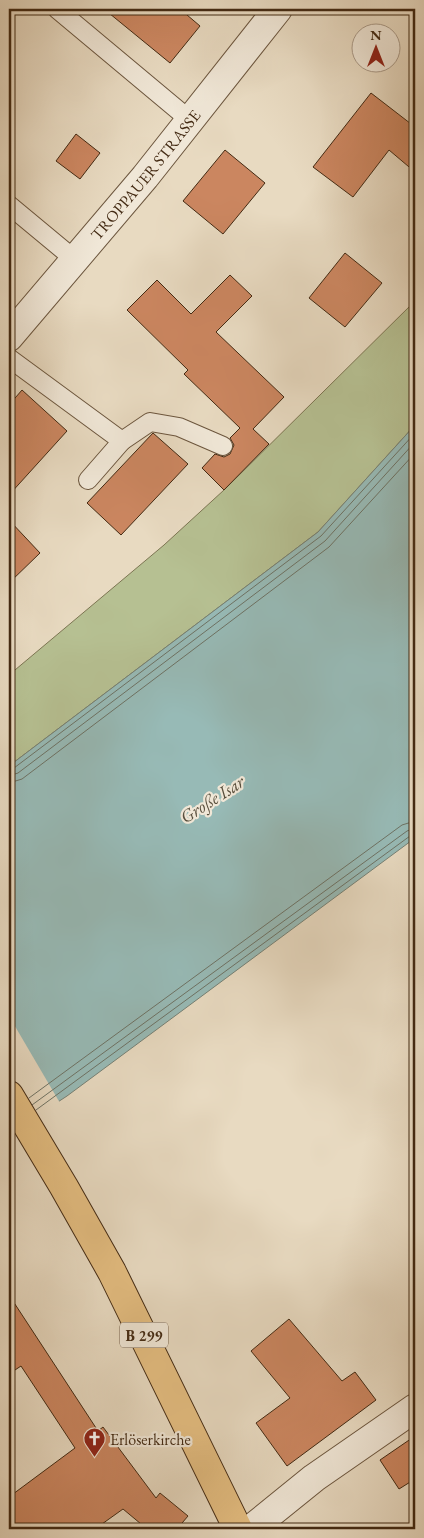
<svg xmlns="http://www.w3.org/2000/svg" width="424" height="1538" font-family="'EB Garamond',serif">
<rect width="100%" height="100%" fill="#e8dac1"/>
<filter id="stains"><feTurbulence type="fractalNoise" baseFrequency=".004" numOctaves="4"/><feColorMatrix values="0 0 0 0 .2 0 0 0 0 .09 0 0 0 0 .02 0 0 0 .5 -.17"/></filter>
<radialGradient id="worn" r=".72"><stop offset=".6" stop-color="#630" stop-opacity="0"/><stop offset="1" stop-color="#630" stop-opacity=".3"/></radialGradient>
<!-- green -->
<polygon fill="#b6c092" stroke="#7c7552" points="415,301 415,425 318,532 9,766 9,675 164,545 224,490"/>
<!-- water -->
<polygon fill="#97bab6" stroke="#758075" points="415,425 415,838 67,1096 9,1134 9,766 318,532"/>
<!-- pier -->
<polygon fill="#e8dac1" points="9,1016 60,1103 9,1136"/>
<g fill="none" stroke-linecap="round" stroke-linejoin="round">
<!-- shore -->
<g stroke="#6d7264" stroke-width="1">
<polyline points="9,769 14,768 321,536 415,433"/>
<polyline points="9,776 18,773 325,541 415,442"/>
<polyline points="9,783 22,779 329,547 415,453"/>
<polyline points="29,1098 402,825 415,821"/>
<polyline points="32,1105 407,831 415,828"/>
<polyline points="36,1110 410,836 415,835"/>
</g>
</g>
<!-- building -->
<g fill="#cb8660" stroke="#432a13">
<polygon points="104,9 180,9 200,26 170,63"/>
<polygon points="371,93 415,127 415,172 389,150 353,197 313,167"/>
<polygon points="76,134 100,153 80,179 56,161"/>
<polygon points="225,150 265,183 223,234 183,201"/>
<polygon points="345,253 382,283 345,327 309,298"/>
<polygon points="230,275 252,296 216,332 284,397 253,429 269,444 224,490 202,468 215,454 224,457 230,454 234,445 230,438 240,428 184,374 188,370 127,310 157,280 191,314"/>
<polygon points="22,390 67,431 9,495 9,405"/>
<polygon points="153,433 188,464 121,535 87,503"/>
<polygon points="9,520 40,553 9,583"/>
<polygon points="9,1295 98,1431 103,1427 156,1498 160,1493 188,1516 177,1529 147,1529 123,1509 95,1529 9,1529 9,1497 75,1448 21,1366 9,1374"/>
<polygon points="289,1319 342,1381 355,1372 376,1400 287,1466 256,1423 290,1398 251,1351"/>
<polygon points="415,1436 415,1479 399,1489 380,1460"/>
</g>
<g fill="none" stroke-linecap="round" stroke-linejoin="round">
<defs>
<g id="service">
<polyline points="57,9 191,121"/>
<polyline points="9,205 74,259"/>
<polyline points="9,358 122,441 150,422 179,427 223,446"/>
<polyline points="88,480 122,441"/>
</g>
<g id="minor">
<path id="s1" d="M9,337l136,-160 133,-168"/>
<polyline points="251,1529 314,1478 415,1408"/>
</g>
<polyline id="primary" points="9,1095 64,1187 112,1272 238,1529"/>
</defs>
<!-- service casing -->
<use href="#service" stroke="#6c563e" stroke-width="20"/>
<!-- minor casing -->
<use href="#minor" stroke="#6c563e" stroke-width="30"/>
<!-- primary casing -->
<use href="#primary" stroke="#432a13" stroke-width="30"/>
<!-- service -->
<use href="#service" stroke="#f0e7d7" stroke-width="18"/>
<!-- minor -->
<use href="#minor" stroke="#f0e7d7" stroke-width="28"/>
<!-- primary -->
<use href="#primary" stroke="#e4bd80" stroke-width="28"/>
</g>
<!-- icons -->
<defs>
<symbol id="church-pin" viewBox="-11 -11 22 30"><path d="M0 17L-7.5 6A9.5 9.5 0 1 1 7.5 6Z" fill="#8f2418" stroke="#f0e7d7"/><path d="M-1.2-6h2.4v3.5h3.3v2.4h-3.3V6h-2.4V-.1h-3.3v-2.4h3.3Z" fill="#fff"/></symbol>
</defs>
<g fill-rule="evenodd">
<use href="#church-pin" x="82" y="1426" width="25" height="34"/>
</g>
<g text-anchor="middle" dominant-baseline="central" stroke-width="4.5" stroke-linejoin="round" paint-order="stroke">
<!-- shield labels -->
<rect fill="#f0e7d7" stroke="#77634e" stroke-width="1" x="120" y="1322.5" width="48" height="25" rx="4"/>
<g font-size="15" font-weight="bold" fill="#432a13">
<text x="144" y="1335">B 299</text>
</g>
<!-- street labels -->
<g font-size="16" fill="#432a13" stroke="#f0e7d7">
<text stroke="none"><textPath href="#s1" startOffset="212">TROPPAUER STRASSE</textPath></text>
</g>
<!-- poi labels -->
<g font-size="16" fill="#432a13" stroke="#f0e7d7" text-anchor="start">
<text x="110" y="1439">Erlöserkirche</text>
</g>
<!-- water labels -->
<g font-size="18" font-style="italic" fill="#584e3c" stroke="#f0e7d7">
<text transform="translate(212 799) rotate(-33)">Große Isar</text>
</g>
</g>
<!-- margin -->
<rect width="424" height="1538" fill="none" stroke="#e8dac1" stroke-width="30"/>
<rect x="10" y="10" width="404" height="1518" fill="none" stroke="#432a13" stroke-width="2.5"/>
<rect x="15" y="15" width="394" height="1508" fill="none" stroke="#432a13"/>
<!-- north arrow -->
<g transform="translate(376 48)"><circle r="24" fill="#f0e7d7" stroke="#ab9b89"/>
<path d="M0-4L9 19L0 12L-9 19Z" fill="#8f2418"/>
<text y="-8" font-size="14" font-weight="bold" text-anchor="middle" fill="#432a13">N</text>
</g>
<rect width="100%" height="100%" filter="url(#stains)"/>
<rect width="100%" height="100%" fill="url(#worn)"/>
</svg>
